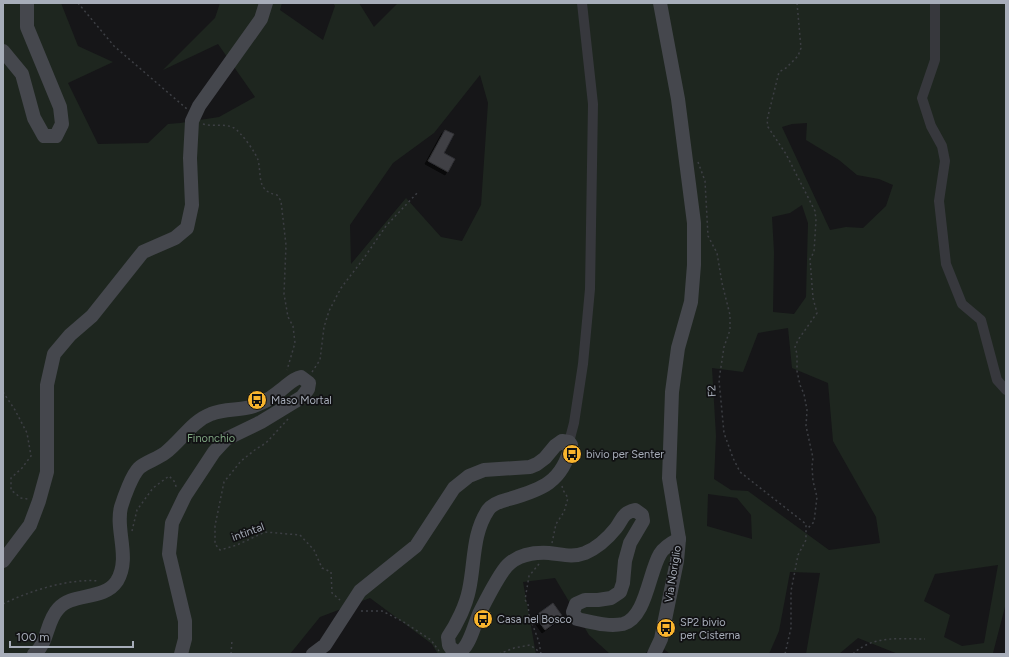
<svg xmlns="http://www.w3.org/2000/svg" width="1009" height="657" font-family="Figtree,sans-serif">
<defs>
<filter id="shadow"><feDropShadow dx="-3" dy="3" stdDeviation="0" flood-color="#0009"/></filter>
</defs>
<rect width="100%" height="100%" fill="#161618"/>
<!-- green -->
<path fill="#1e261f" fill-rule="evenodd" d="M3,3h58l17,43 35,16 -45,21 30,61 50,-1 20,-19 12,-1 39,-6 36,-20 -37,-53 -55,26 52,-52 5,-15h62l-2,7 43,30 12,-34 -2,-3h26l15,24 24,-24h608v600l-13,50 -8,1h-87l-40,-16 -19,16h-33l14,-81 -30,-1 -11,59 -10,23h-99l-15,-12 -10,12h-35l-21,-19 -34,-57 -32,4 13,72h-98l-6,-10 -62,-46 -50,19 -30,37h-287zM480,75l8,28 -7,102 -19,36 -21,-4 -35,-39 -55,66 -1,-39 43,-62 41,-30zM807,123l-1,17 33,20 18,15 22,4 14,6 -7,21 -23,22 -17,-1 -16,3 -48,-103 10,-3zM802,205l6,18 -2,74 -12,17 -21,-2 1,-60 -2,-35 18,-4zM788,328l4,40 36,15 5,58 43,76 4,26 -51,7 -81,-59 -17,-1 -17,-11 2,-43 -4,-68 31,4 15,-39zM708,494l29,4 14,17 1,24 -45,-13zM998,565l-14,78 -22,3 -18,-9 6,-22 -26,-14 11,-27z"/>
<!-- building -->
<g fill="#404145" stroke="#303034" filter="url(#shadow)">
<polygon points="445,130 454,134 444,153 455,159 448,172 428,161"/>
<polygon points="553,603 563,617 545,630 535,616"/>
</g>
<g fill="none" stroke-linecap="round" stroke-linejoin="round">
<!-- path -->
<g stroke="#3d3f44" stroke-width="1.5" stroke-dasharray="2 3" stroke-linecap="butt">
<polyline points="78,3 114,46 187,109"/>
<polyline points="797,3 801,48 798,56 786,68 779,72 767,120 768,127 786,154 815,211 816,220 814,252 810,259 813,298 817,313 798,340 795,347 797,354 797,371 800,385 804,394 807,410 806,426 813,458 812,466 813,481 817,497 814,522 807,529"/>
<path d="M203,124c10,3 22,-1 31,4 7,4 22,25 24,32 4,16 -2,31 19,35l4,6 5,44 -2,49 4,23 5,9 2,17 -8,27"/>
<polyline points="698,162 705,181 708,236 717,253 722,283 730,315 730,330 724,347 719,380 724,433 733,458 740,472 806,524 806,540 798,555 791,591 791,628 785,654"/>
<polyline points="312,372 320,360 324,327 329,311 341,288 364,258 386,226 419,191"/>
<polyline points="3,392 15,410 27,433 31,456 22,468 11,478 11,490 21,498 28,499"/>
<polyline points="288,419 266,443 256,449 241,461 224,482 215,526 215,544 220,550 237,545 265,532 300,535 314,550 322,568 331,572 332,593 340,600"/>
<polyline points="132,531 137,510 153,488 169,476 174,481 177,489"/>
<polyline points="552,543 556,524 564,512 568,498 563,490 562,486"/>
<polyline points="539,564 529,576 525,600 528,604 529,615 539,642 541,654"/>
<path d="M3,604c26,-13 67,-26 96,-23"/>
<polyline points="361,611 382,611 402,621 431,640 439,651"/>
<polyline points="231,654 232,640"/>
<polyline points="499,654 514,648 530,645 541,653"/>
<path d="M853,654c20,-19 46,-15 72,-15"/>
</g>
<!-- street -->
<g stroke="#37383d" stroke-width="10">
<polyline points="935,3 935,60 922,98 931,126 942,146 945,161 939,201 946,264 962,304 981,320 997,380 1006,390"/>
<polyline points="569,442 574,423 583,364 590,289 593,104 582,3"/>
</g>
<!-- secondary -->
<g stroke="#45474d" stroke-width="14">
<polyline points="3,51 22,74 34,118 44,136 56,136 62,124 60,107 27,27 27,3"/>
<polyline points="3,561 30,525 39,501 47,472 47,385 54,354 70,335 92,316 143,252 175,238 187,228 192,205 190,158 192,121 199,106 261,19 266,3"/>
<path d="M34,654c14,-10 12,-32 24,-45 14,-17 46,-8 59,-28 14,-23 -2,-51 4,-74 3,-10 11,-32 18,-39 7,-6 18,-9 26,-15 16,-12 27,-32 46,-39 16,-7 34,-2 50,-11 7,-3 14,-8 20,-13 7,-5 11,-11 20,-13l8,6 -1,6 -6,8 -41,25 -35,17 -12,13 -29,44 -13,27 -3,31 16,67v18l-4,15"/>
<path d="M313,654l12,-9 35,-54 56,-45 38,-58 15,-12 15,-6 46,-3 7,-3 8,-6 10,-12 7,-5 7,1 2,3c-8,37 -30,45 -62,54 -8,2 -17,5 -21,11 -16,24 -13,53 -19,80 -3,15 -12,34 -21,47l1,8 4,6c4,0 6,1 9,-1 8,-6 13,-27 17,-36 7,-14 15,-30 24,-43 10,-15 28,-19 46,-18 12,1 23,5 36,0 12,-5 23,-15 31,-25 7,-9 6,-15 19,-18l7,5 1,6 -13,22 -5,18 -2,22 -3,9 -9,6 -13,2h-13l-9,4 -3,8 4,7c15,3 31,8 46,5 23,-6 26,-52 37,-70 4,-7 11,-11 19,-15"/>
<polyline points="654,654 661,639 677,561 679,539 669,478 672,392 678,348 691,302 694,265 694,223 678,99 660,3"/>
</g>
</g>
<!-- icons -->
<defs>
<symbol id="bus-disc" viewBox="-11 -11 22 22"><circle r="9.5" fill="#f9b42d" stroke="#111113"/><path d="M-5-6H5V4H4V6H2V4H-2V6H-4V4H-5ZM-3.5-4V0h7V-4ZM-3.5 1.2v1.5H-2V1.2ZM2 1.2v1.5H3.5V1.2Z" fill="#111"/></symbol>
</defs>
<g fill-rule="evenodd">
<use href="#bus-disc" x="246" y="389" width="22" height="22"/>
<use href="#bus-disc" x="561" y="443" width="22" height="22"/>
<use href="#bus-disc" x="472" y="608" width="22" height="22"/>
<use href="#bus-disc" x="655" y="617" width="22" height="22"/>
</g>
<g text-anchor="middle" dominant-baseline="central" stroke-width="3.5" stroke-linejoin="round" paint-order="stroke">
<!-- street labels -->
<g font-size="11" fill="#a7adb9" stroke="#111113">
<text transform="translate(712 391) rotate(-93)">F2</text>
<text transform="translate(248 532) rotate(-20)">intintal</text>
<text transform="translate(673 574) rotate(-81)">Via Noriglio</text>
</g>
<!-- poi labels -->
<g font-size="11" fill="#a7adb9" stroke="#111113" text-anchor="start">
<text x="271" y="400">Maso Mortal</text>
<text x="586" y="454">bivio per Senter</text>
<text x="497" y="619">Casa nel Bosco</text>
<text x="680" y="622">SP2 bivio<tspan x="680" dy="13">per Cisterna</tspan></text>
</g>
<!-- park labels -->
<g font-size="11" fill="#7ea480" stroke="#111113">
<text x="211" y="438">Finonchio</text>
</g>
</g>
<!-- border -->
<rect width="1009" height="657" fill="none" stroke="#a7adb9" stroke-width="8"/>
<!-- scale -->
<path d="M10 641v6h123v-6" fill="none" stroke="#a7adb9" stroke-width="2"/>
<text x="16" y="641" font-size="12" fill="#a7adb9" stroke="#111113" stroke-width="3" paint-order="stroke">100 m</text>
</svg>
